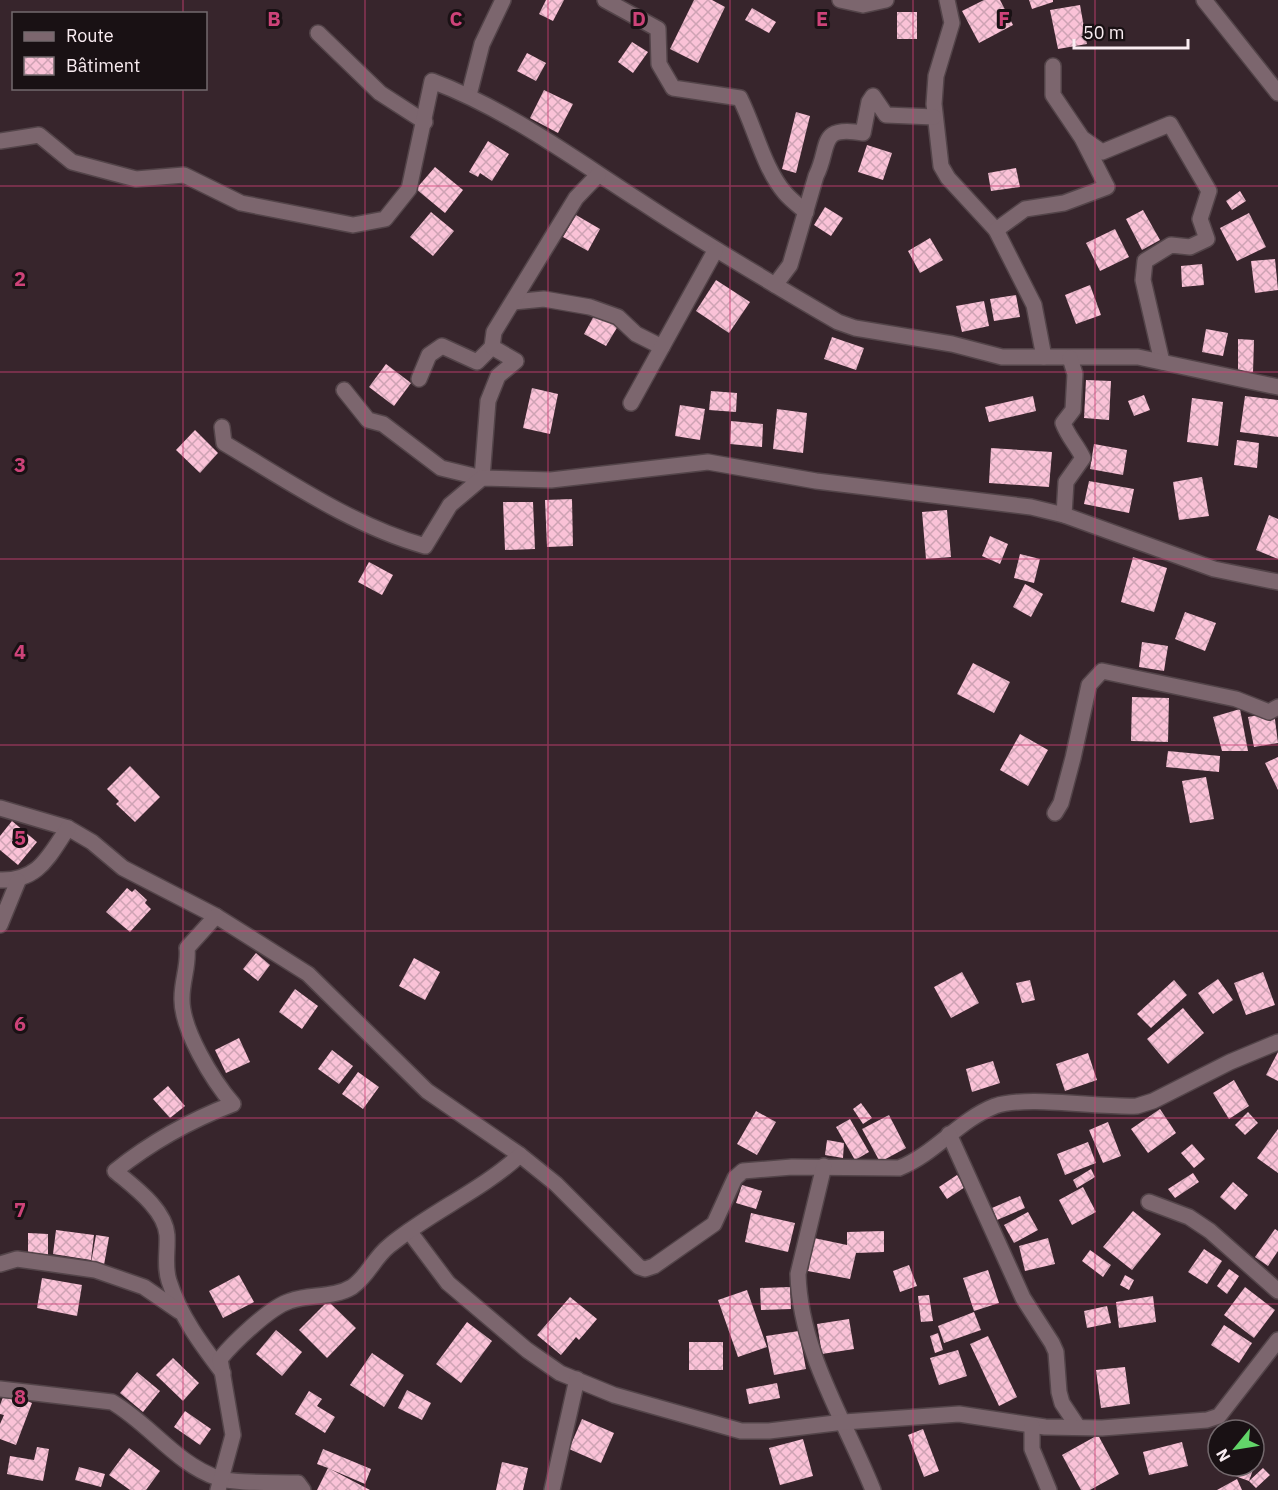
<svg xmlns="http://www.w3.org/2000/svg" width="1278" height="1490" font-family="'IBM Plex Sans',sans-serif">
<defs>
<pattern id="building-cross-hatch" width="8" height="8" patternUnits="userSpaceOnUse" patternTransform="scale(1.5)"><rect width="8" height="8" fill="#fac2d7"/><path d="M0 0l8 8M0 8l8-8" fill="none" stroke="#cea3b4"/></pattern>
</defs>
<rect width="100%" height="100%" fill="#37252c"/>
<!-- building -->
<g fill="url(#building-cross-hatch)">
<polygon points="546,0 564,0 553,21 539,14"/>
<polygon points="694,0 712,0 725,7 698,63 670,49"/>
<polygon points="984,0 1000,0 1013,25 979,43 962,11"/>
<polygon points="1029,0 1053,0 1053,2 1032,9"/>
<polygon points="1080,5 1087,44 1058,49 1050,10"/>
<polygon points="752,8 776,22 769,33 745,20"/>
<rect x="897" y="12" width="20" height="27"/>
<polygon points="632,42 648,52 633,73 618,62"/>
<polygon points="527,53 546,63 536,81 517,71"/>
<polygon points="544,90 573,104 558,133 530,118"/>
<polygon points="796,112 810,116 796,173 782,169"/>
<polygon points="488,141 509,154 492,181 480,173 478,177 469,172"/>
<polygon points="867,145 892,153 883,180 858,172"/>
<polygon points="435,167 463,190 445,213 416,189"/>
<polygon points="1016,168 1020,187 991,191 988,173"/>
<polygon points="1240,191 1246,201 1232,210 1226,201"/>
<polygon points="825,207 843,218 831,236 814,225"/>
<polygon points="1143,210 1160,240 1142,250 1126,219"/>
<polygon points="431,212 454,231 433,256 410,237"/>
<polygon points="1249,213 1266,247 1237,261 1220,228"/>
<polygon points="576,215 600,229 588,251 563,237"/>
<polygon points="1115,229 1129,257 1100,271 1086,243"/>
<polygon points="930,238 943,260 920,273 908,251"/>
<polygon points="1275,259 1278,290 1255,293 1251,261"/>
<polygon points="1202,264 1204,285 1182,287 1181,266"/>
<polygon points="716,280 750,302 729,333 696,311"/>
<polygon points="1090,285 1101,315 1076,324 1065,295"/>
<polygon points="1016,295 1020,317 994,321 990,299"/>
<polygon points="984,301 989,326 962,332 956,306"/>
<polygon points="595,314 618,326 606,346 584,334"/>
<polygon points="1206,329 1228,333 1223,356 1202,352"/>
<polygon points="832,337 864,348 856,370 824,359"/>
<polygon points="1238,339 1254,340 1253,372 1238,372"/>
<polygon points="386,364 411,383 394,406 369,387"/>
<polygon points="1086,380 1111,381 1109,420 1084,418"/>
<polygon points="532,388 558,394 550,434 523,428"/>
<polygon points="711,391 737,393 736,412 709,410"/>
<polygon points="1144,395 1150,410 1134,416 1128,401"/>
<polygon points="1033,396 1036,411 989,422 985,407"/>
<polygon points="1245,396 1278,400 1278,437 1240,432"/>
<polygon points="1192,398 1223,402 1218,446 1187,442"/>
<polygon points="680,405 705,409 700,440 675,436"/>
<polygon points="777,409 807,413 803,453 773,449"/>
<polygon points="731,421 763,424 762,447 730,444"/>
<polygon points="195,430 218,453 200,473 176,450"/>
<polygon points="1237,440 1259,443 1257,468 1234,465"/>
<polygon points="1094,444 1127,450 1123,475 1090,469"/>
<polygon points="991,448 1052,452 1049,487 989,483"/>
<polygon points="1202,477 1209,516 1179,520 1173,482"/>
<polygon points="1089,481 1134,489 1129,513 1084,504"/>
<polygon points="572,499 573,546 547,547 545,500"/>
<polygon points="503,502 533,502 535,549 505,550"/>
<polygon points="947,510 951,557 926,559 922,512"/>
<polygon points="1269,515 1278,519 1278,559 1256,550"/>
<polygon points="990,536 1008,544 1000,564 982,556"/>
<polygon points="1020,554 1040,559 1034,583 1014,578"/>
<polygon points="1133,557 1167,568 1154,612 1121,602"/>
<polygon points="369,562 393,575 382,595 358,582"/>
<polygon points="1025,584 1043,594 1031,617 1013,607"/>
<polygon points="1185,612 1216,623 1205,651 1175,639"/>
<polygon points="1142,642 1168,646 1164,671 1139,667"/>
<polygon points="973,663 1010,682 994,713 957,694"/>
<polygon points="1132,697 1169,698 1168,742 1131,741"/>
<polygon points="1240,709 1248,751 1222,751 1213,717"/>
<polygon points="1274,712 1278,743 1254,747 1248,717"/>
<polygon points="1020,734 1048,750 1028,786 1000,770"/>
<polygon points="1168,751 1220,756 1219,772 1166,767"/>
<polygon points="1278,757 1278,790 1265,763"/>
<polygon points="130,766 160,797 135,822 116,804 119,801 107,789"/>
<polygon points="1206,777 1214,819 1190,823 1182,781"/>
<polygon points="12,821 37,842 18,865 0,850 0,836"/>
<polygon points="127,888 132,892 135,889 147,900 145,903 151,909 130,932 106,912"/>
<polygon points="256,953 270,965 258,981 243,969"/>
<polygon points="414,958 440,972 425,1000 399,986"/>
<polygon points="962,972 979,1003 951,1018 934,987"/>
<polygon points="1263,972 1275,1005 1246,1015 1234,983"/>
<polygon points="1218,979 1233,1000 1213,1014 1198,993"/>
<polygon points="1030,980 1035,1000 1022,1003 1016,983"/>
<polygon points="1174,980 1187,995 1151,1028 1137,1014"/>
<polygon points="295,989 318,1006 302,1029 279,1012"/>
<polygon points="1183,1008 1204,1033 1168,1064 1147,1039"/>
<polygon points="239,1038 250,1062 226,1073 215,1050"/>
<polygon points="332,1050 353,1066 339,1084 318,1069"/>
<polygon points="1278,1052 1278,1081 1266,1075"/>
<polygon points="1088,1053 1097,1080 1065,1091 1056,1064"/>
<polygon points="993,1061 1000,1083 972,1092 966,1069"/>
<polygon points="358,1072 379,1087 363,1109 342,1094"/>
<polygon points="1234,1080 1249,1106 1229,1119 1213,1093"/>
<polygon points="168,1086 185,1106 170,1118 153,1099"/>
<polygon points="861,1103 872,1118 863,1124 853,1109"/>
<polygon points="1160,1109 1176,1133 1148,1153 1131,1129"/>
<polygon points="756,1111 776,1122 757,1155 737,1144"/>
<polygon points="1248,1112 1258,1123 1245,1135 1235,1125"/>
<polygon points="889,1115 906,1148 880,1162 862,1129"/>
<polygon points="850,1119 869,1152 855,1160 836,1127"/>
<polygon points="1108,1122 1121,1156 1103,1163 1089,1130"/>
<polygon points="1278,1129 1278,1173 1257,1158"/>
<polygon points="827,1140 844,1143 843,1158 825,1155"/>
<polygon points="1088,1142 1096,1163 1065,1175 1057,1154"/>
<polygon points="1192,1144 1205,1159 1194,1168 1181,1153"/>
<polygon points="1091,1169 1095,1177 1077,1188 1073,1180"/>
<polygon points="1193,1173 1199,1182 1175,1198 1168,1189"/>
<polygon points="957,1175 965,1187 947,1199 939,1187"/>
<polygon points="1233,1182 1248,1195 1235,1210 1220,1197"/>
<polygon points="742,1185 762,1191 756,1209 736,1203"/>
<polygon points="1083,1187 1096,1212 1072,1225 1059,1200"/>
<polygon points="1020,1196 1025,1208 997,1220 992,1208"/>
<polygon points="1133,1211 1161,1234 1132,1270 1103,1247"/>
<polygon points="1028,1212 1038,1230 1014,1243 1004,1225"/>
<polygon points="751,1213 795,1223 788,1252 745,1242"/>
<polygon points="1275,1229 1278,1231 1278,1251 1268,1266 1255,1257"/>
<polygon points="56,1230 94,1235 91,1260 53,1254"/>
<polygon points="884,1231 884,1252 856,1253 850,1279 808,1271 814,1238 847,1245 847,1232"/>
<polygon points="28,1233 48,1234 48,1257 28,1257"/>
<polygon points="96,1235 109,1237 104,1265 91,1263"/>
<polygon points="1048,1238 1055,1264 1025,1271 1019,1246"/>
<polygon points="1204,1249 1222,1261 1207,1284 1188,1272"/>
<polygon points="1090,1250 1111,1265 1103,1277 1082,1261"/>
<polygon points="909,1265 917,1286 900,1292 893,1271"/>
<polygon points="1229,1269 1239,1276 1227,1294 1217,1286"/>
<polygon points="988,1270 999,1303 974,1311 963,1278"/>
<polygon points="239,1275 254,1302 223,1318 209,1291"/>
<polygon points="1125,1275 1134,1280 1129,1290 1120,1285"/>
<polygon points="42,1278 82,1285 77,1316 37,1308"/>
<polygon points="790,1287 791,1309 761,1310 760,1288"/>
<polygon points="1245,1287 1275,1310 1254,1338 1224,1315"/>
<polygon points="747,1290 767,1347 738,1357 718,1300"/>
<polygon points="929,1295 933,1321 921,1322 918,1296"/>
<polygon points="1153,1296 1156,1322 1119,1328 1116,1302"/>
<polygon points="570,1297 597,1319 579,1340 576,1337 561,1355 537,1335"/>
<polygon points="328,1301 356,1328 327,1358 299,1330"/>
<polygon points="1107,1306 1111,1323 1087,1328 1084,1311"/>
<polygon points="974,1312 981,1330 944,1343 938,1326"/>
<polygon points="849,1319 854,1349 822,1354 817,1324"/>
<polygon points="467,1322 492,1341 461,1383 436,1364"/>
<polygon points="1224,1325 1252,1343 1239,1363 1211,1345"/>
<polygon points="276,1330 302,1352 282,1376 256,1354"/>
<polygon points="799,1331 806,1369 774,1375 766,1336"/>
<polygon points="938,1333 943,1350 935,1353 930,1336"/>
<polygon points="988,1336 1017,1397 999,1406 970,1344"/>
<rect x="689" y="1342" width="34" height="28"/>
<polygon points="958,1350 967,1376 939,1385 930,1358"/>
<polygon points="372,1353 404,1375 384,1407 350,1385"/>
<polygon points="173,1358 199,1383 183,1401 156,1375"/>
<polygon points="1125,1367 1130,1404 1101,1408 1096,1370"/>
<polygon points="137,1372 160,1391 143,1412 120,1393"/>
<polygon points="777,1383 780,1398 749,1404 746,1389"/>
<polygon points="407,1390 431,1403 422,1420 398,1408"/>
<polygon points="309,1391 322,1399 317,1406 335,1417 325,1433 295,1414"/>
<polygon points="5,1392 32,1403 16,1445 0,1439 0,1424 4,1415 0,1414 0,1405"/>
<polygon points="185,1411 211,1429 200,1445 174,1427"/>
<polygon points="582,1419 614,1433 601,1463 569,1449"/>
<polygon points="923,1429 939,1471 924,1477 908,1435"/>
<polygon points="1098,1435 1119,1474 1090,1490 1081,1490 1062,1455"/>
<polygon points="803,1439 813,1476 780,1485 769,1448"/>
<polygon points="1182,1442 1188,1466 1149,1475 1143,1452"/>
<polygon points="37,1447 49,1449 43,1481 7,1474 10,1456 34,1460"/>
<polygon points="129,1448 160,1471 146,1490 130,1490 109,1475"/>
<polygon points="323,1449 371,1469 365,1484 330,1469 370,1490 317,1490 328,1468 317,1464"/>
<polygon points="1254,1451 1259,1453 1249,1481 1263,1468 1270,1475 1256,1488 1249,1481 1218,1470 1220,1466 1254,1466"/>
<polygon points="502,1462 528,1468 523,1490 496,1490"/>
<polygon points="79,1467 105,1474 101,1487 75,1480"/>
<polygon points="1237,1479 1242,1490 1217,1490"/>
</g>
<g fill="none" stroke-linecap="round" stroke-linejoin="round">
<defs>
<g id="minor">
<path d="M605,0l53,29 1,35 14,24 67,10c15,30 24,71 45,95 6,7 14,13 21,19"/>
<polyline points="840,0 863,5 886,0"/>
<polyline points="947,0 952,23 936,76 934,104 941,166 948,178 996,230 1034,305 1044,357"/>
<polyline points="1204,0 1278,93"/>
<polyline points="318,33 380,93 425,122"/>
<polyline points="1053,66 1053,95 1082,138 1102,152 1170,124 1209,191 1200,219 1207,239 1190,247 1171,245 1145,261 1143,280 1162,362"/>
<polyline points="469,95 482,44 503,0"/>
<path d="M0,141l39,-6 33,27 64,17 48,-4 57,28 112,22 32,-6 24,-30 23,-108c75,28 141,77 208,120 65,43 131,82 198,121l17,6 97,16 50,13h136l140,30"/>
<polyline points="996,230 1025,209 1064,203 1107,187 1083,140"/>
<path d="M775,285l15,-20 26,-89c15,-30 1,-51 47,-43l6,-31 4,-6 13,19 48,2"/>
<polyline points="513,302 544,299 590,307 618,317 636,334 662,347"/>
<polyline points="419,379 429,355 442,346 477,362 492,347"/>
<polyline points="344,390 368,420 383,424 441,468 482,478 488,401 498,376 516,361 492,347 494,332 576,198 598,175"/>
<polyline points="631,403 715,251"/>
<path d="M222,427l2,16c64,38 129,83 201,103l25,-41 32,-27 69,2 157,-18 108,19 215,26 33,8 150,54 64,13"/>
<path d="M1064,515l2,-33 17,-24c-6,-13 -15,-21 -20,-35l10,-13 2,-36 -5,-16"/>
<path d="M0,808l68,20 24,14 31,26 93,48 92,58 119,117 93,64 36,29 83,83 6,2 9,-3 60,-42 21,-46 8,-7 49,-4 107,1c36,-14 60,-48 96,-62 32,-11 105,2 142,0l16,-5 77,-39 48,-20"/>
<polyline points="1055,813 1061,803 1073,758 1089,685 1102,671 1236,699 1269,712 1278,707"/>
<path d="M0,880c39,1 48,-23 68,-52"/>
<path d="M216,916l-29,32c2,17 -5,32 -5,50 -1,31 31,83 51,106 -42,16 -83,39 -118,67 19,16 50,38 52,64 1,16 -3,31 2,46 11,35 32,63 54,92"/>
<polyline points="0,925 18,881"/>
<polyline points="949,1134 1023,1298 1052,1343 1056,1352 1059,1392 1062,1403 1078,1427"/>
<path d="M824,1166l-26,108c2,78 47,146 75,216"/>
<polyline points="1149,1202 1189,1217 1210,1231 1278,1291"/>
<polyline points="409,1231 448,1283 527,1350 560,1373 614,1395 741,1431 769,1431 844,1422 959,1414 1045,1427 1102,1428 1207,1420 1219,1416 1278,1340"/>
<polyline points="0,1264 17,1259 95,1270 144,1287 179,1311"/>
<path d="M0,1389l112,13c38,22 64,62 106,76 17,6 60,4 80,5l5,7"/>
<polyline points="1032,1426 1032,1449 1049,1490"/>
<path d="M218,1490l15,-55 -13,-76c13,-16 50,-52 70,-58 20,-7 44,-3 62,-14 16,-11 22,-29 37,-41 41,-34 92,-55 131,-91"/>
<polyline points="552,1490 577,1379"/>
</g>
</defs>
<!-- minor casing -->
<use href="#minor" stroke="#534449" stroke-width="18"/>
<!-- minor -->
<use href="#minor" stroke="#7c666e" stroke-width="15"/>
</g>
<!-- grid -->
<path fill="none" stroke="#cd4379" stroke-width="1.5" stroke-opacity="0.55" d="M183,0v14M365,0v1490M548,0v1490M730,0v1490M913,0v1490M1095,0v1490M183,88v1402M0,186h1278M0,372h1278M0,559h1278M0,745h1278M0,931h1278M0,1118h1278M0,1304h1278"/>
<g font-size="20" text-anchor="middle" font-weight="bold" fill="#cd4379" stroke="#191114" stroke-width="6" stroke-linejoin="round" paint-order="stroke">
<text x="274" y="26">B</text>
<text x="456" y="26">C</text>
<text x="639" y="26">D</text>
<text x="822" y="26">E</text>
<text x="1004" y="26">F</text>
<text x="20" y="286">2</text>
<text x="20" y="472">3</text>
<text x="20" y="659">4</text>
<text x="20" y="845">5</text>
<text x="20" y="1031">6</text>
<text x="20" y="1217">7</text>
<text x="20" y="1404">8</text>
</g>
<!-- legend -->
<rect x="12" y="12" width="195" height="78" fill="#191114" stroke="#73696d" stroke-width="1.5"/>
<rect x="24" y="32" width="30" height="9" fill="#7c666e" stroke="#73696d" stroke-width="1.5"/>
<text x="66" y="42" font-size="18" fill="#faedf2">Route</text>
<rect x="24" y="57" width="30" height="18" fill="url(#building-cross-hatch)" stroke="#73696d" stroke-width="1.5"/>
<text x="66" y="72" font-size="18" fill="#faedf2">Bâtiment</text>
<!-- north arrow -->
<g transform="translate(1236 1448) rotate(240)"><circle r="28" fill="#191114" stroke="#73696d" stroke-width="1.5"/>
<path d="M0-4.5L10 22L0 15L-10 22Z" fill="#62d469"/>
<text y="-9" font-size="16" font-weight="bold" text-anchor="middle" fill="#faedf2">N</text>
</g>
<!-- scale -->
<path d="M1074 39v9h114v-9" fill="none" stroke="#faedf2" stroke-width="3"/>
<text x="1083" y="39" font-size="18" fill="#faedf2" stroke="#191114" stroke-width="4.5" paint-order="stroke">50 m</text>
</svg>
